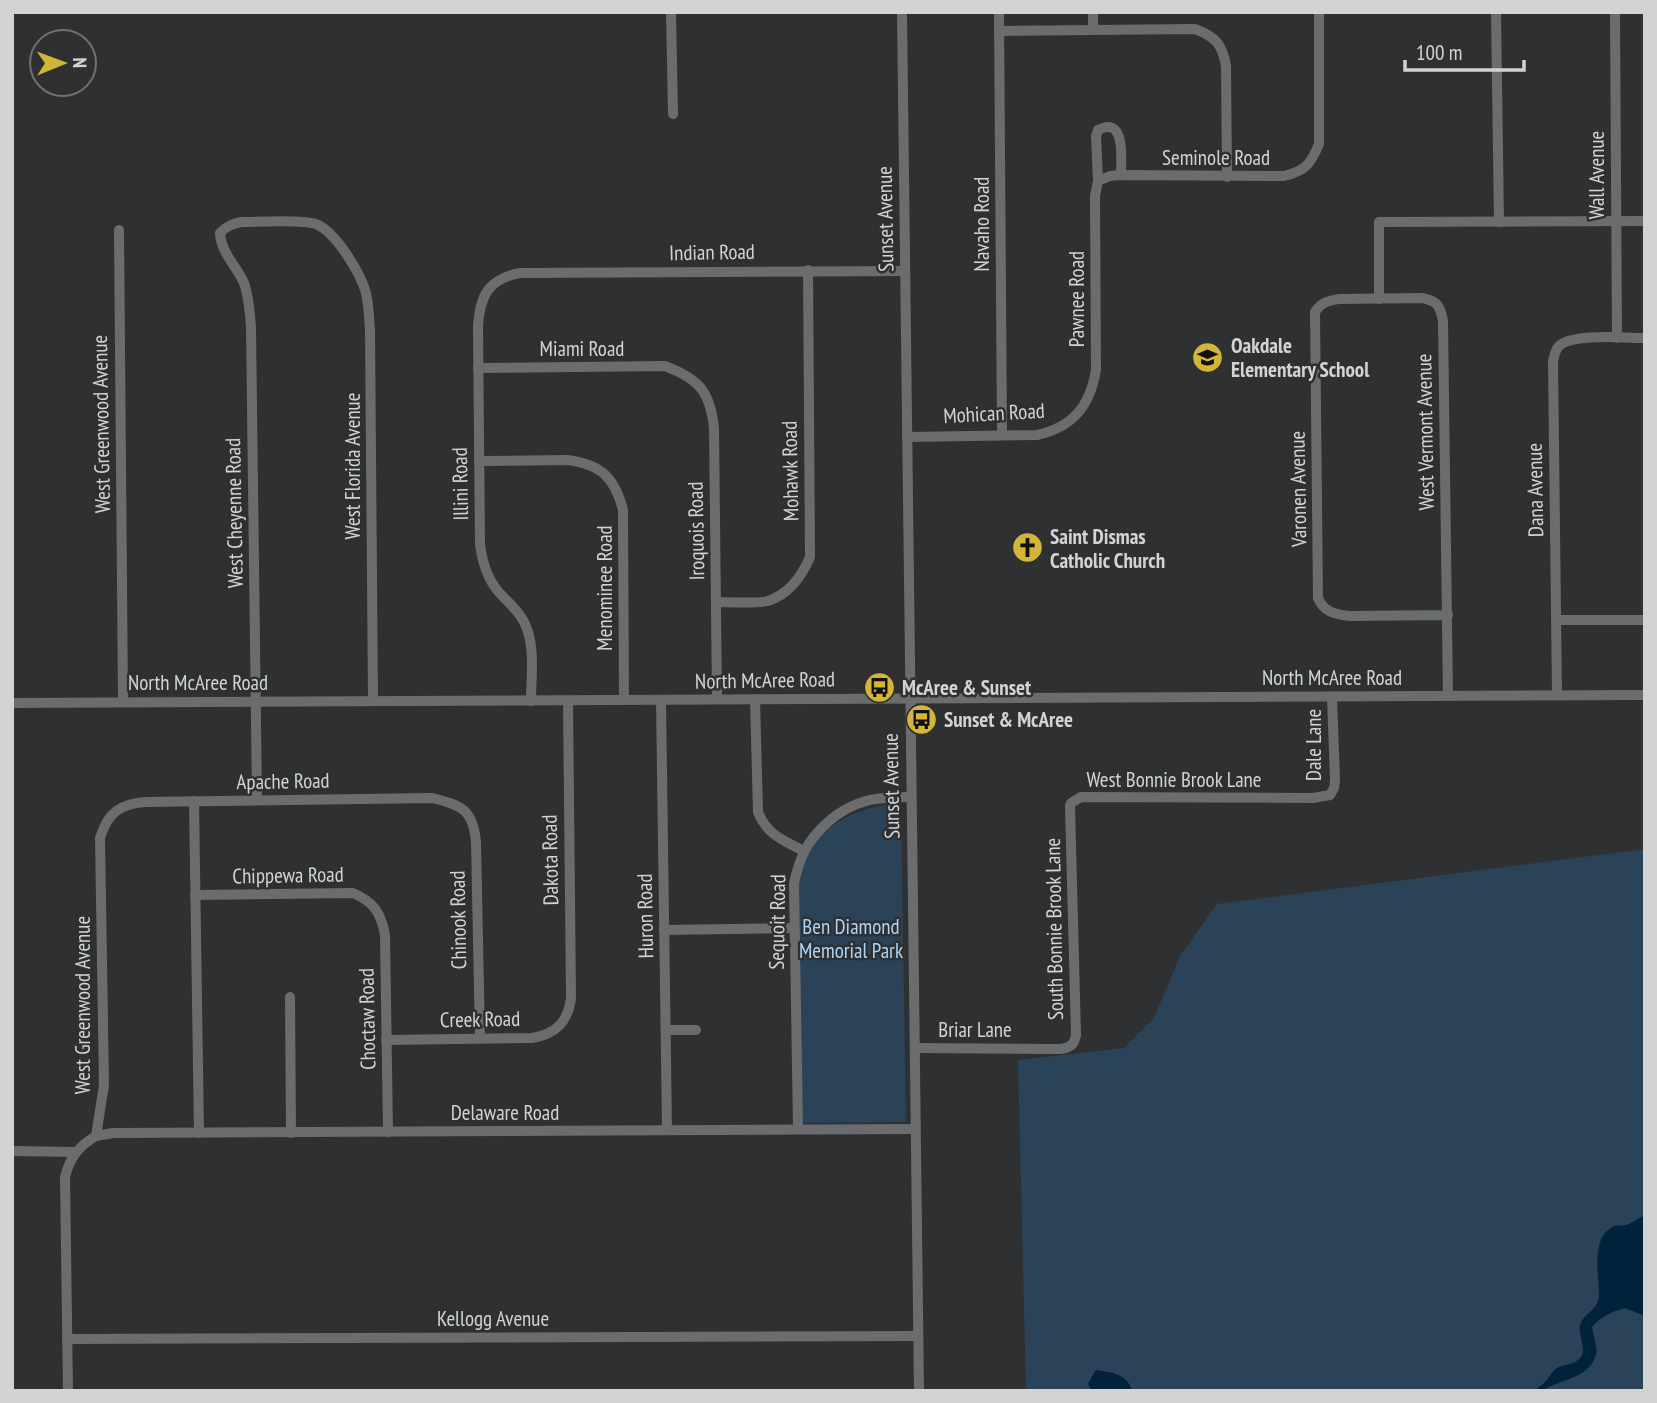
<svg xmlns="http://www.w3.org/2000/svg" width="1657" height="1403" font-family="'PT Sans Narrow',sans-serif">
<rect width="100%" height="100%" fill="#2e3032"/>
<!-- green -->
<g fill="#2b4358">
<path d="M891,804l10,3 5,315 -104,1 -4,-240c4,-14 8,-29 17,-40 19,-24 47,-35 76,-39z"/>
<polygon points="1645,849 1645,1391 1026,1391 1018,1060 1124,1048 1154,1018 1180,956 1217,904"/>
</g>
<!-- water -->
<g fill="#01223b">
<path d="M1645,1215v101l-20,-8c-13,4 -24,8 -33,19 1,8 6,20 4,28 -6,19 -25,23 -40,29 -8,3 -13,7 -22,7 4,-4 9,-6 13,-11 3,-4 5,-9 10,-12 8,-4 18,-3 24,-11 6,-9 -3,-21 -1,-31 2,-12 19,-16 19,-31 0,-20 -9,-60 16,-69 3,-1 7,0 11,-1 6,-2 13,-7 19,-10z"/>
<path d="M1096,1370c15,2 32,4 36,21h-40l-4,-7 3,-6z"/>
</g>
<g fill="none" stroke-linecap="round" stroke-linejoin="round">
<!-- minor -->
<g stroke="#6a6c6e" stroke-width="10">
<polyline points="671,12 673,114"/>
<polyline points="902,12 919,1391"/>
<polyline points="999,12 1002,435"/>
<polyline points="1093,12 1093,30"/>
<polyline points="1496,12 1499,222"/>
<polyline points="1615,12 1617,338"/>
<path d="M999,31l196,-2c21,8 27,15 31,37l1,111"/>
<path d="M1098,181l12,-5 11,-1 163,1c21,-5 27,-12 35,-32v-132"/>
<polyline points="119,230 123,702"/>
<polyline points="1379,299 1379,222 1645,221"/>
<path d="M478,368l187,-2c34,13 45,25 49,62l3,271"/>
<path d="M907,437l130,-2c36,-8 53,-29 59,-65l-1,-174 3,-15 -2,-45 2,-6c28,-15 23,29 23,45"/>
<path d="M479,461l88,-1c34,4 48,18 56,50l1,190"/>
<path d="M717,602c13,0 39,2 51,-1 21,-7 34,-25 42,-44l-2,-287"/>
<path d="M1448,615l-99,1c-15,-2 -25,-4 -31,-18l-3,-286c6,-10 13,-11 24,-13l83,-1c15,3 18,7 21,23l5,375"/>
<polyline points="1556,620 1645,620"/>
<path d="M1557,695l-4,-333c1,-6 2,-12 6,-16 13,-13 67,-8 86,-8"/>
<path d="M755,699l3,113c9,23 25,28 46,39"/>
<polyline points="661,700 667,1130"/>
<path d="M531,701c0,-23 4,-50 -4,-72 -5,-16 -19,-26 -30,-39 -11,-14 -15,-29 -17,-46l-2,-218c2,-30 10,-47 42,-53l385,-2"/>
<polyline points="12,703 1645,695"/>
<path d="M257,800l-6,-472c-1,-15 -2,-31 -7,-45 -8,-18 -23,-30 -24,-50 7,-7 12,-9 21,-11 18,0 60,-3 75,2 20,8 45,50 50,69 3,13 3,26 4,38l3,370"/>
<polyline points="194,801 199,1133"/>
<path d="M195,895l158,-2c21,9 28,20 32,42l3,197"/>
<polyline points="664,930 794,928"/>
<polyline points="290,997 291,1133"/>
<polyline points="666,1030 696,1030"/>
<path d="M386,1040l146,-2c24,-4 36,-16 39,-40l-3,-297"/>
<path d="M915,1048l146,1c10,-2 13,-4 15,-14l-6,-229 1,-3 10,-6 232,1 17,-3 4,-7 1,-8 -3,-83"/>
<path d="M798,1129l-4,-246c6,-27 13,-42 34,-61 26,-23 49,-25 83,-25"/>
<polyline points="96,1136 113,1133 915,1129"/>
<polyline points="12,1151 76,1152"/>
<polyline points="67,1339 918,1336"/>
<path d="M68,1391l-3,-214c5,-20 14,-31 31,-41l8,-51 -4,-247c8,-25 19,-34 45,-36l287,-4c29,7 41,11 44,44l4,196"/>
</g>
</g>
<!-- icons -->
<defs>
<symbol id="school-disc" viewBox="-11 -11 22 22"><circle r="9.5" fill="#d3b635" stroke="#2e3032"/><path d="M0-5L7-2L0 1L-7-2ZM-4 1L0 2.5L4 1V4Q0 6-4 4Z" fill="#111"/></symbol>
<symbol id="church-disc" viewBox="-11 -11 22 22"><circle r="9.5" fill="#d3b635" stroke="#2e3032"/><path d="M-1.2-6h2.4v3.5h3.3v2.4h-3.3V6h-2.4V-.1h-3.3v-2.4h3.3Z" fill="#111"/></symbol>
<symbol id="bus-disc" viewBox="-11 -11 22 22"><circle r="9.5" fill="#d3b635" stroke="#2e3032"/><path d="M-5-6H5V4H4V6H2V4H-2V6H-4V4H-5ZM-3.5-4V0h7V-4ZM-3.5 1.2v1.5H-2V1.2ZM2 1.2v1.5H3.5V1.2Z" fill="#111"/></symbol>
</defs>
<g fill-rule="evenodd">
<use href="#school-disc" x="1190" y="340" width="35" height="35"/>
<use href="#church-disc" x="1010" y="530" width="35" height="35"/>
<use href="#bus-disc" x="862" y="670" width="35" height="35"/>
<use href="#bus-disc" x="904" y="702" width="35" height="35"/>
</g>
<g text-anchor="middle" dominant-baseline="central" stroke-width="5" stroke-linejoin="round" paint-order="stroke">
<!-- street labels -->
<g font-size="21" fill="#d1d3d4" stroke="#2e3032">
<text x="1216" y="157">Seminole Road</text>
<text transform="translate(1596 175) rotate(-90)">Wall Avenue</text>
<text transform="translate(885 219) rotate(-91)">Sunset Avenue</text>
<text transform="translate(981 224) rotate(-90)">Navaho Road</text>
<text transform="translate(712 252) rotate(-1)">Indian Road</text>
<text transform="translate(1076 299) rotate(-90)">Pawnee Road</text>
<text x="582" y="348">Miami Road</text>
<text transform="translate(994 413) rotate(-3)">Mohican Road</text>
<text transform="translate(101 424) rotate(-91)">West Greenwood Avenue</text>
<text transform="translate(1425 432) rotate(-91)">West Vermont Avenue</text>
<text transform="translate(352 466) rotate(-90)">West Florida Avenue</text>
<text transform="translate(790 471) rotate(-91)">Mohawk Road</text>
<text transform="translate(460 484) rotate(-91)">Illini Road</text>
<text transform="translate(1298 489) rotate(-91)">Varonen Avenue</text>
<text transform="translate(1535 490) rotate(-91)">Dana Avenue</text>
<text transform="translate(234 513) rotate(-91)">West Cheyenne Road</text>
<text transform="translate(696 531) rotate(-91)">Iroquois Road</text>
<text transform="translate(604 588) rotate(-90)">Menominee Road</text>
<text x="1332" y="677">North McAree Road</text>
<text transform="translate(765 680) rotate(-1)">North McAree Road</text>
<text x="198" y="682">North McAree Road</text>
<text transform="translate(1313 745) rotate(-90)">Dale Lane</text>
<text x="1174" y="779">West Bonnie Brook Lane</text>
<text transform="translate(283 781) rotate(-1)">Apache Road</text>
<text transform="translate(891 786) rotate(-91)">Sunset Avenue</text>
<text transform="translate(550 860) rotate(-91)">Dakota Road</text>
<text transform="translate(288 875) rotate(-1)">Chippewa Road</text>
<text transform="translate(645 916) rotate(-91)">Huron Road</text>
<text transform="translate(458 920) rotate(-91)">Chinook Road</text>
<text transform="translate(777 922) rotate(-89)">Sequoit Road</text>
<text transform="translate(1054 929) rotate(-91)">South Bonnie Brook Lane</text>
<text transform="translate(82 1005) rotate(-90)">West Greenwood Avenue</text>
<text transform="translate(367 1019) rotate(-91)">Choctaw Road</text>
<text transform="translate(480 1019) rotate(-1)">Creek Road</text>
<text x="975" y="1029">Briar Lane</text>
<text x="505" y="1112">Delaware Road</text>
<text x="493" y="1318">Kellogg Avenue</text>
</g>
<!-- poi labels -->
<g font-size="21" font-weight="bold" fill="#d1d3d4" stroke="#2e3032" text-anchor="start">
<text x="1231" y="345">Oakdale<tspan x="1231" dy="24">Elementary School</tspan></text>
<text x="1050" y="536">Saint Dismas<tspan x="1050" dy="24">Catholic Church</tspan></text>
<text x="902" y="687">McAree &amp; Sunset</text>
<text x="944" y="719">Sunset &amp; McAree</text>
</g>
<!-- park labels -->
<g font-size="21" fill="#add3f6" stroke="#2e3032">
<text x="851" y="926">Ben Diamond<tspan x="851" dy="24">Memorial Park</tspan></text>
</g>
</g>
<!-- border -->
<rect width="1657" height="1403" fill="none" stroke="#d1d3d4" stroke-width="28"/>
<!-- north arrow -->
<g transform="translate(63 63) rotate(89)"><circle r="33" fill="#2e3032" stroke="#6f7173" stroke-width="2"/>
<path d="M0-5L12 26L0 18L-12 26Z" fill="#d3b635"/>
<text y="-10" font-size="19" font-weight="bold" text-anchor="middle" fill="#d1d3d4">N</text>
</g>
<!-- scale -->
<path d="M1405 60v10h119v-10" fill="none" stroke="#d1d3d4" stroke-width="3.5"/>
<text x="1416" y="60" font-size="21" fill="#d1d3d4" stroke="#2e3032" stroke-width="5" paint-order="stroke">100 m</text>
</svg>
